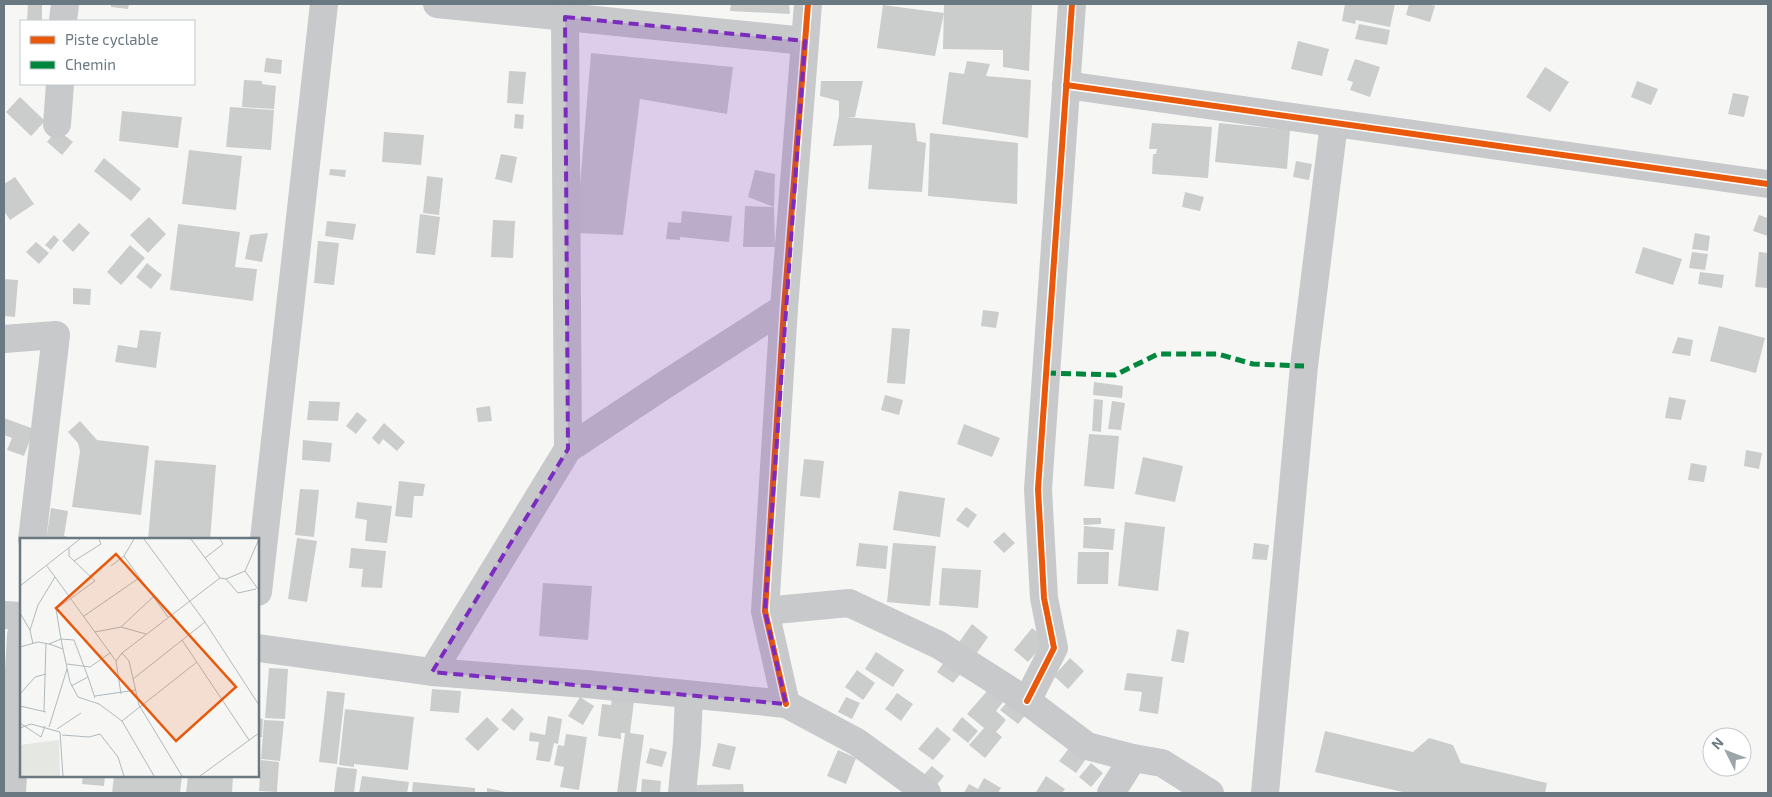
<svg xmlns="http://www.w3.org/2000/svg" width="1772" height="797" font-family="'Exo 2',sans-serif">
<rect width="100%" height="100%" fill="#f6f6f5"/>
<!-- building -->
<g fill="#cbcdcd">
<polygon points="28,4 42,4 42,21 27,21"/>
<polygon points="111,4 129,4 128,9 111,7"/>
<polygon points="731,4 789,4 790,14 730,11"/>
<polygon points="944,4 1032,4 1029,71 1003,67 1003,50 943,49"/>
<polygon points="1345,4 1395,4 1390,27 1356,20 1355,24 1342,21"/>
<polygon points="1409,4 1428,4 1435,6 1430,22 1406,15"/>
<polygon points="883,5 944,13 935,56 877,48"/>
<polygon points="1359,24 1390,30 1387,45 1355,39"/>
<polygon points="1298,41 1329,49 1322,76 1291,69"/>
<polygon points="591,53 733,67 727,114 640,99 623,235 576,233"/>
<polygon points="266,58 282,60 281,74 264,72"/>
<polygon points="1355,59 1380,67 1370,97 1350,90 1353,82 1347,80"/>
<polygon points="967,61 990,64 986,76 1031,80 1028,138 942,124 949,72 964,74"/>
<polygon points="1545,67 1569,82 1550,112 1526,97"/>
<polygon points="509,71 526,72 523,104 507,103"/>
<polygon points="244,80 262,81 262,84 276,86 274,109 242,107"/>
<polygon points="821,81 863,81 855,117 846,117 915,123 917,141 926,143 922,192 868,189 872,145 833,146 839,116 839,101 820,96"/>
<polygon points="1637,81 1658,89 1651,105 1631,97"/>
<polygon points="1733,93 1749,96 1744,117 1728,114"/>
<polygon points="20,97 45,121 31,136 6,112"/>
<polygon points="230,107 274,110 271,150 226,147"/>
<polygon points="122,111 182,117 178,148 119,141"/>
<polygon points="515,114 524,115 523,129 514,128"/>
<polygon points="1152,123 1212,127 1208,178 1152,174 1153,154 1156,154 1157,149 1149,149"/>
<polygon points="1219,123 1290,130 1287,169 1215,162"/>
<polygon points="57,129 73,142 62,155 47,142"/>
<polygon points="384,132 424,135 421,165 382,162"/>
<polygon points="930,133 1018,143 1017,204 928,196"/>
<polygon points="189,150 242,156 236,210 182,204"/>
<polygon points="501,154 517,157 512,183 495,179"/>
<polygon points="104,158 141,189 131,201 94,171"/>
<polygon points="1296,161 1312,164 1309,180 1293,177"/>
<polygon points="330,169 346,170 345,177 329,175"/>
<polygon points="755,170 775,174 774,207 748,197"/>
<polygon points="427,176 443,178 439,215 423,213"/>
<polygon points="15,177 34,204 10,220 4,211 4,184"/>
<polygon points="1185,192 1204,197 1200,211 1182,207"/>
<polygon points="745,206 774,207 775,247 743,247"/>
<polygon points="682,211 732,216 729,242 680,237 680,240 666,239 668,222 681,223"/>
<polygon points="420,214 440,217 435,255 416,253"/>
<polygon points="1759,215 1768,218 1768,236 1753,231"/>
<polygon points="149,217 166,234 148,253 130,235"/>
<polygon points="493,220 515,221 513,258 491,257"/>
<polygon points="327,221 356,224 353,240 325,236"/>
<polygon points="79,223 90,233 73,252 62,241"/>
<polygon points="178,224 240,232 235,267 257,269 253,301 170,290"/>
<polygon points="268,233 262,262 245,259 250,235"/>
<polygon points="1695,233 1710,236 1708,251 1692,249"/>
<polygon points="54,235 59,240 51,250 45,245"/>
<polygon points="318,241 339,243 334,285 314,283"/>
<polygon points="36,242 49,253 39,264 26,252"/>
<polygon points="130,245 145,258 121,285 107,272"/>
<polygon points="1643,247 1682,259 1673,285 1635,273"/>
<polygon points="1692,252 1708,254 1705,270 1689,268"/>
<polygon points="1759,252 1768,253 1768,288 1755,287"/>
<polygon points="147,263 162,275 151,289 136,277"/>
<polygon points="1700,272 1724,275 1722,288 1698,284"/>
<polygon points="4,279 18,280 15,317 4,316"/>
<polygon points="73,288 91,289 90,305 73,304"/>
<polygon points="983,310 999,312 996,328 981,326"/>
<polygon points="1719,326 1765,338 1756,373 1710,361"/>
<polygon points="892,328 910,329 905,384 887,383"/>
<polygon points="140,330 161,332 156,368 115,362 118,345 137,348"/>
<polygon points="1678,337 1693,340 1690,356 1672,353"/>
<polygon points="1094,382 1123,386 1122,398 1093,395"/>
<polygon points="885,395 903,400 899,415 881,410"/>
<polygon points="1669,397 1686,400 1681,420 1665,418"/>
<polygon points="1094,399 1103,400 1101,432 1092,431"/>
<polygon points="309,401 340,402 338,421 307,420"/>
<polygon points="1112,401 1125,403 1121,430 1108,429"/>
<polygon points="490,406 492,421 478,422 476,408"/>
<polygon points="357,412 367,420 356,434 346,426"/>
<polygon points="4,418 34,429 24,456 7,450 12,438 4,435"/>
<polygon points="80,421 97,440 149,446 141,515 72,507 80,451 78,443 68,432"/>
<polygon points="384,423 405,442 397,451 383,439 379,445 372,438"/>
<polygon points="964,424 1000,438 992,457 957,444"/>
<polygon points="1089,434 1119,436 1114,489 1084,486"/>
<polygon points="303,440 332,443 330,462 302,460"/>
<polygon points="1746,450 1762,453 1759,469 1744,466"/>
<polygon points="1143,457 1183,466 1175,502 1135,494"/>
<polygon points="804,459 824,461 820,498 800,496"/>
<polygon points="155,460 216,465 210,540 148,540"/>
<polygon points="1691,463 1707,466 1704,482 1688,480"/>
<polygon points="399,481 425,484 423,496 414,496 412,518 395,516"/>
<polygon points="300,489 319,490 314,537 295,535"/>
<polygon points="899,491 945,498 940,537 893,530"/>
<polygon points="357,502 392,506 387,543 365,541 367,520 355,518"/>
<polygon points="966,507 977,515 968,528 956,520"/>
<polygon points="51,508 68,511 64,536 79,540 46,540"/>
<polygon points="1083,518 1101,518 1101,524 1084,525"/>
<polygon points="1125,522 1165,527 1158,591 1118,586"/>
<polygon points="1084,526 1115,529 1113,550 1083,548"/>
<polygon points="1004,532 1015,543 1004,553 993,542"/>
<polygon points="297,538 317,541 307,602 288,599"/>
<polygon points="859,543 888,546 886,569 856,566"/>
<polygon points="893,543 936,546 930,606 887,602"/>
<polygon points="1254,543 1269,545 1267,560 1252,559"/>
<polygon points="351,548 386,551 382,588 361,587 363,569 349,568"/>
<polygon points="1078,552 1109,552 1108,584 1077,584"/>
<polygon points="942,568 981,570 978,608 939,605"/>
<polygon points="543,583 592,586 588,640 539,636"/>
<polygon points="972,624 988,637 972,660 955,648"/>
<polygon points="1032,628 1047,640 1028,662 1014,650"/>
<polygon points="1177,629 1189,632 1184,663 1171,661"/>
<polygon points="876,652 904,670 893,687 865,669"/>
<polygon points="947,658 963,671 953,683 937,672"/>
<polygon points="1070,658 1084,671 1068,689 1054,676"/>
<polygon points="269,668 288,669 285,719 265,718"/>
<polygon points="857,670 875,683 863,700 845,687"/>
<polygon points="1127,673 1163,677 1158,714 1139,711 1142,692 1124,690"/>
<polygon points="432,689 461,691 459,713 430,711"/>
<polygon points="988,690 1003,702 996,711 1006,720 996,732 1002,737 985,758 969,745 984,728 967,714"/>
<polygon points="327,691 345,693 337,764 319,762"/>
<polygon points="897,693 913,704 901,721 885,709"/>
<polygon points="580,697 594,706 583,725 568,716"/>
<polygon points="846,697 860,703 852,719 838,712"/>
<polygon points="612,698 634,701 630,733 644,735 636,793 617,793 625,733 621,733 621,739 598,736 602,704 611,705"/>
<polygon points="1011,698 1028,712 1018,724 1000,710"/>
<polygon points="512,708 524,719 514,731 501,720"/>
<polygon points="345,709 414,717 408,770 354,764 354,767 339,765"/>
<polygon points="548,716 562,719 558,744 554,743 550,762 536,760 539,742 529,741 530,732 545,735"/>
<polygon points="487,717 499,729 478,751 465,739"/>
<polygon points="962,717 978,731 968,743 952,730"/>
<polygon points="258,718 263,719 262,737 258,737"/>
<polygon points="264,720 284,721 280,761 261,759"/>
<polygon points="937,727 951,739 933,760 918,749"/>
<polygon points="1325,731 1413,752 1429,738 1453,745 1461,763 1547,783 1545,793 1407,793 1315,772"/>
<polygon points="566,734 587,737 579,790 560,787 564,767 554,765 558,745 564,746"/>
<polygon points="718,743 736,747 730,770 712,766"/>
<polygon points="1070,747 1086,759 1076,773 1059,761"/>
<polygon points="650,748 667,752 662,767 646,763"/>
<polygon points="838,750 856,758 846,784 827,776"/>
<polygon points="261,760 279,762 277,792 259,791"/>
<polygon points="1091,763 1103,773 1091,787 1079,777"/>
<polygon points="932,766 944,776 932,791 919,780"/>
<polygon points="337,767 357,769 354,793 334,793"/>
<polygon points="83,776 105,776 104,786 82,784"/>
<polygon points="114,776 182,776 180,793 112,793"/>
<polygon points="188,776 233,776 232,793 186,793"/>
<polygon points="362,776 409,782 407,793 359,793"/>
<polygon points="1046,776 1065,789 1062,793 1039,793 1036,792"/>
<polygon points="984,778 1001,788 998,793 964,793 969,784 978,789"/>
<polygon points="642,779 661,781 660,793 641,793"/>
<polygon points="413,782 475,788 475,793 412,793"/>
<polygon points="743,784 744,793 694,793 693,785"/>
<polygon points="487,788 506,792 506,793 487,793"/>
</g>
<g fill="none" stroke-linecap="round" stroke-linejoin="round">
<!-- minor -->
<g stroke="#c7c9ca" stroke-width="28">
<polyline points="437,4 805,41"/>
<polyline points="565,17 568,449"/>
<polyline points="63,21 65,4"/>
<polyline points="1066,85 1768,184"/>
<polyline points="57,124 60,84"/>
<polyline points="4,339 56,335 32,540"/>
<polyline points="258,592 324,4"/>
<polyline points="765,611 849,603 939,645 1027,701 1087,746 1133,758 1162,763 1210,793"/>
<polyline points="4,615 21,616"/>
<polyline points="258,648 432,672 586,684 786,704 857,742 927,793"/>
<polyline points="432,672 568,449 663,386 784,308"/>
<polyline points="1027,701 1054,648 1044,598 1038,489 1072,4"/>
<polyline points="786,704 765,611 784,308 808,4"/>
<polyline points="12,793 21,635"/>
<polyline points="682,793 687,743 689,695"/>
<polyline points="1111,793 1133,758"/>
<polyline points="1265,793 1304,366 1334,123"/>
</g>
<!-- quiet -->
<polyline stroke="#00873e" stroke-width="5" stroke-dasharray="10 5" stroke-linecap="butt" points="1046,373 1115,375 1158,354 1218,354 1253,364 1304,366"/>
<defs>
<g id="cycleway">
<polyline points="1066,85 1768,184"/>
<polyline points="1027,701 1054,648 1044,598 1038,489 1072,4"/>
<polyline points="786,704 765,611 784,308 808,4"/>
</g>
</defs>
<!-- cycleway casing -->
<use href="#cycleway" stroke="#fff" stroke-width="9"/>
<!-- cycleway -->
<use href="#cycleway" stroke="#e8590c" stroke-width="6"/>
</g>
<!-- marked area -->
<path fill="#7b2cbf" fill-opacity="0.2" stroke="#7b2cbf" stroke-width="4" stroke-dasharray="10 6" stroke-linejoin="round" d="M565,17l240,24 -40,570 21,93 -354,-32 136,-223z"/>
<!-- overview -->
<g transform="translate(20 538)">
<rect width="239" height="239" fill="#f6f6f5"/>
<path d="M39,202l1,36h-40v-31z" fill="#e5e7e3"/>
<path fill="none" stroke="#b1b9bc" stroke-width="1" d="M114,1l-10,17 44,61M124,1l61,83 54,83M171,1l29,39 6,1 19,-8 14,-32M185,20l18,-14 -3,-5M54,23l27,-17 -2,-5M27,28l69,95 5,33M91,28l13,-10M225,33l13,18M206,41l12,14 18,-4M0,48l60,-47M0,75l10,17 3,14M64,78l55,-38M101,89l32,-30M10,92l8,-25 17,-28M75,94l26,-5 25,7M162,102l67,100M29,106l14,5 7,33 8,15 21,7 23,17 32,55M0,109l18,-5 11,2 12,-5 -5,-30 39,-28 -26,-25v-8M43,111l-2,-10 13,1 14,37 -17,9M102,115l7,8 10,44 43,71M96,123l6,-8 98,-75M47,126l23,3 20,-14M68,139l7,21M113,141l72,-57M0,156l15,-17 11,-3M75,158l41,-6M0,168l26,6M24,173l2,-68M102,183l75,-59M0,185l21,14 4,-11M29,189l18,-58M0,190l11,-4 29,8 3,44M37,191l24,-16M42,197l27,2 11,-3 18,23 6,19M180,238l59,-43"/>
<path fill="#e8590c" fill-opacity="0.15" stroke="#e8590c" stroke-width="2.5" d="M96,16l120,133 -60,54 -120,-133z"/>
<rect width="239" height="239" fill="none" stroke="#6a7981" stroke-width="2.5"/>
</g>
<!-- border -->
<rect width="1772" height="797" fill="none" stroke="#6a7981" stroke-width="10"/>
<!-- legend -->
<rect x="20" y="20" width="175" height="65" fill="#ffffff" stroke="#c3c9cd"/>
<rect x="30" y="36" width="25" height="8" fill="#e8590c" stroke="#c3c9cd"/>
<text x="65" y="45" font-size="15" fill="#6a7981">Piste cyclable</text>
<rect x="30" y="61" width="25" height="8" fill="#00873e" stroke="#c3c9cd"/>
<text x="65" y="70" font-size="15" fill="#6a7981">Chemin</text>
<!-- north arrow -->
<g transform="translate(1727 752) rotate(312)"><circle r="24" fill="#ffffff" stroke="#c3c9cd"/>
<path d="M0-4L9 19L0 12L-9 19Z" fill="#9ba5aa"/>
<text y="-8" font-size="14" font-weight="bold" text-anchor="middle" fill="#6a7981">N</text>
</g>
</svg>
